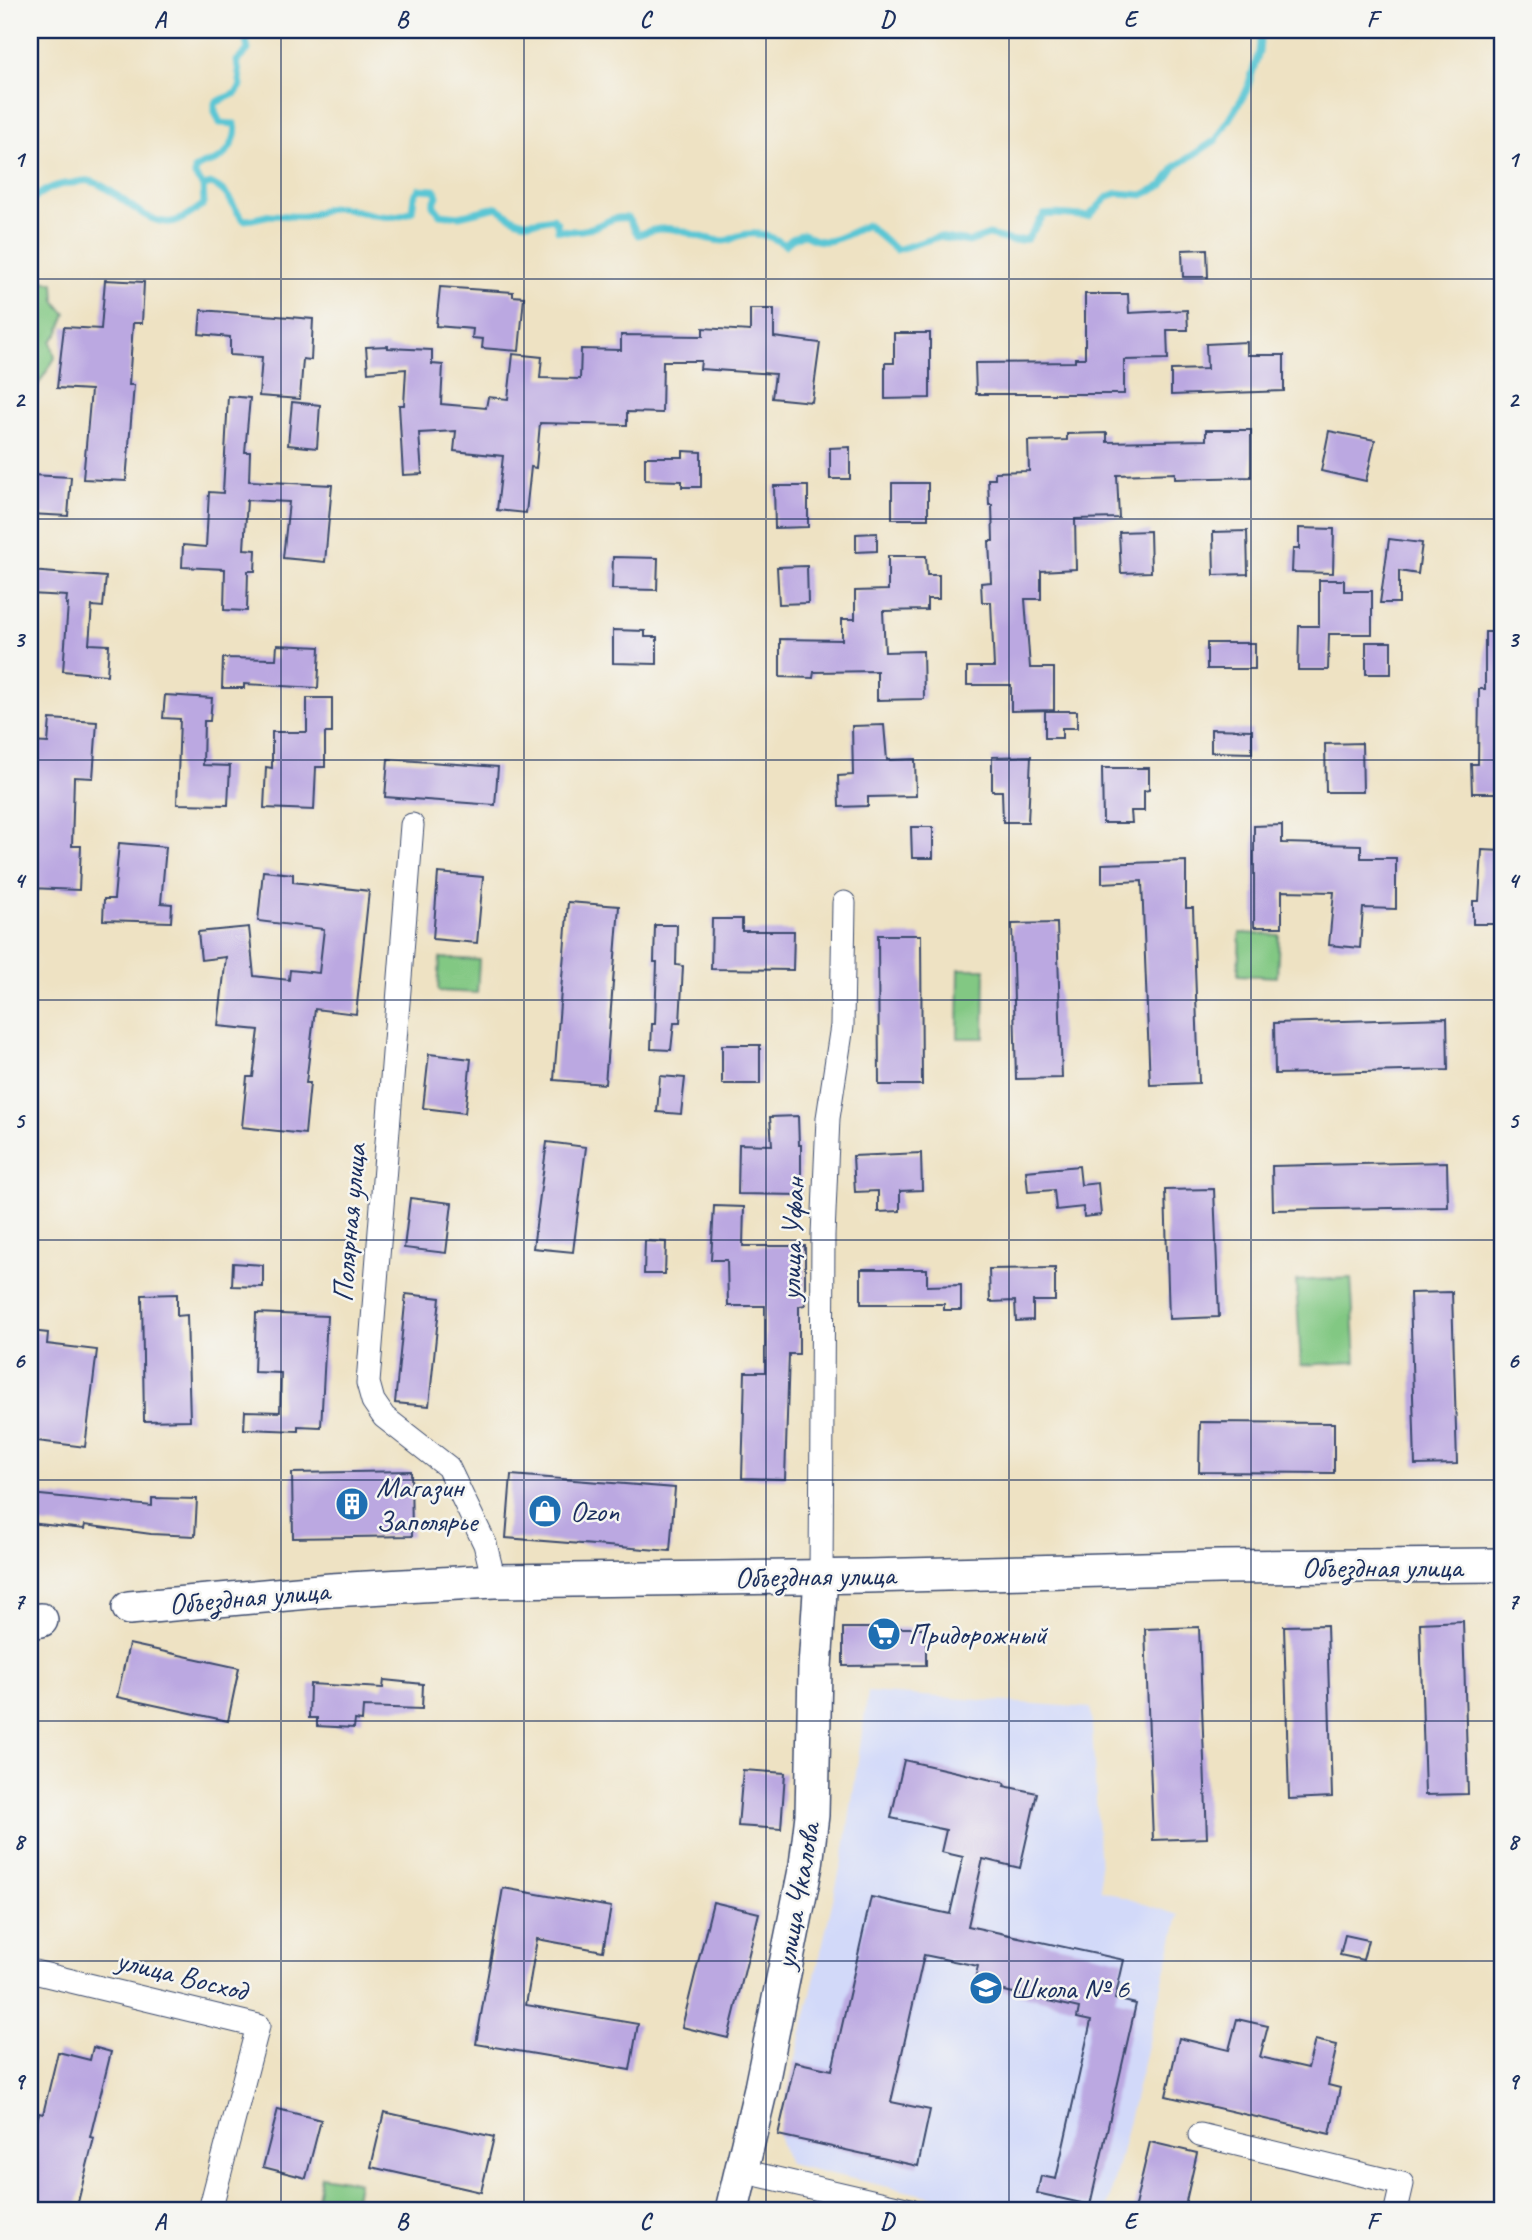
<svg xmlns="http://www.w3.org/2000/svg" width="1532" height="2240" font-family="Caveat,sans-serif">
<rect width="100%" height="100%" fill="#f6f6f2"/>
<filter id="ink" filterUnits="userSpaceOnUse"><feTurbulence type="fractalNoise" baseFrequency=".0143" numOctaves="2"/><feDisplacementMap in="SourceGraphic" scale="14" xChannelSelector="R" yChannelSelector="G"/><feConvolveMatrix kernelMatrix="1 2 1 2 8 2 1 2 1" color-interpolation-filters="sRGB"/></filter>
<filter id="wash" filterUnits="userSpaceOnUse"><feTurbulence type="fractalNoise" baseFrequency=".00686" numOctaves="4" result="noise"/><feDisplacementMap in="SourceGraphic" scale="28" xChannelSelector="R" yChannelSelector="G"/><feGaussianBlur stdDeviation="1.57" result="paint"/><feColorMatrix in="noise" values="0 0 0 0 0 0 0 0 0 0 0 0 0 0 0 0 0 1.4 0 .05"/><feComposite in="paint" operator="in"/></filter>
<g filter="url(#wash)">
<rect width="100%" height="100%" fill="#eee2c3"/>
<!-- built -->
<polygon fill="#d2d9f9" points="868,1692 1091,1708 1101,1890 1179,1915 1107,2210 989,2210 788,2164 778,2135 845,1848"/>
<!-- green -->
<g fill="#82c883" stroke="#4e7c70" stroke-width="2">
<polygon points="37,280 54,283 55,301 66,314 58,334 51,341 55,358 36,388 30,392 30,301 35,296"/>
<polygon points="1240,933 1279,935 1277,977 1238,975"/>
<polygon points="440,958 479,960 477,993 438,991"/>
<polygon points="959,969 985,969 984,1038 958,1038"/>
<polygon points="1351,1278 1356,1362 1301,1365 1296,1281"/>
<polygon points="321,2176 358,2182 353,2210 315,2210"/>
</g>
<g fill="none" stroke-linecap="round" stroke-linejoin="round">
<!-- stream -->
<g stroke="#5ac6d4" stroke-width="7">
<path d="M203,186l9,-2c20,9 18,22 32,36 10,0 19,-4 27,-5 11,0 23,2 34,1 14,-2 19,-10 37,-8 25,4 46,15 70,3l2,-15 5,-7 16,1 2,6 -4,9 7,9 19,2 38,-9c23,18 28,17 56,11l4,5 1,7c10,1 20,2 30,-1 15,-4 23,-13 40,-11l10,17c40,-17 49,4 85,6 6,0 10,-3 15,-5 17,-5 33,-1 47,9l7,-6 11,-5c25,16 40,1 64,-9l29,25 42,-13 31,5 20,-7 23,6 15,-2 17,-24c16,-3 29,2 45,1l20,-20 9,-3 25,2 20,-10 13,-19 40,-26 30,-48 13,-40 2,-22"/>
<path d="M30,202c12,-12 25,-18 43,-19 5,-1 11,-3 16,-2 26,5 53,44 82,41 11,-1 24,-11 33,-18l-1,-18 -8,-10v-7c8,-6 14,-5 22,-9 12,-6 21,-24 18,-36l-15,-1 -5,-11v-9l21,-10 5,-7 -4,-25 11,-11 -2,-10 3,-10"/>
</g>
</g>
<g id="blocks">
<!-- building -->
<g fill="#bba8e1">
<polygon points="1207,249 1208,277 1183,277 1182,250"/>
<polygon points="105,280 144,282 142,323 133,323 129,385 134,385 126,481 83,479 91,390 57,388 64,327 101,329"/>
<polygon points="440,287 513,292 513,296 524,297 519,351 482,348 483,339 472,338 473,329 436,326"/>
<polygon points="1085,294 1128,294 1129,313 1187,310 1188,330 1167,330 1168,359 1124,360 1124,394 976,394 975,363 1075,362 1075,358 1085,358"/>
<polygon points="750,309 774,309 774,337 820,343 812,402 772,398 775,374 700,369 701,361 663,361 662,413 627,412 627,425 540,423 536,468 531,467 526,513 497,510 503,456 454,451 456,431 419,433 422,474 403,475 399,405 404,405 406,369 368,372 366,347 388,346 388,348 432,350 432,364 443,365 441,404 486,408 488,397 508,399 513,354 542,357 540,378 580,379 581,349 621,350 621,335 703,336 703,328 750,331"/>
<polygon points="201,310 313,319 311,360 303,359 300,399 259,396 262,357 230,355 230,337 199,334"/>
<polygon points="894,333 930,333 930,398 885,399 885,363 894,363"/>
<polygon points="1247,342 1247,355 1284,355 1284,391 1171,395 1171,370 1207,369 1206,344"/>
<polygon points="228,396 250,398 245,452 250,452 249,481 332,485 325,562 283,558 289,502 247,500 244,549 256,550 255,571 248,571 247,611 224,610 225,569 182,567 183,545 206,547 209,492 223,493"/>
<polygon points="292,402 320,405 317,448 288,445"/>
<polygon points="1206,430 1251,430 1251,477 1175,479 1175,473 1117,475 1119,518 1075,519 1076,569 1041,571 1041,599 1025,599 1030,668 1054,668 1054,710 1011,711 1011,685 967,685 967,667 994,667 991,602 982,602 981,583 991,582 989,541 993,541 992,505 989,505 988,479 995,479 995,472 1029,471 1028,441 1067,440 1067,434 1107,433 1107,442 1206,440"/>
<polygon points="1329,431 1375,440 1366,481 1321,471"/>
<polygon points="850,447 850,479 830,479 830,448"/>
<polygon points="683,451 701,452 701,487 682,487 682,481 645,480 645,457 683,457"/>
<polygon points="30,475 71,477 68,516 30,514"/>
<rect x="892" y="483" width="36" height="36"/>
<polygon points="774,486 808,486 808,527 775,528"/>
<polygon points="1299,528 1334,529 1333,573 1292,572 1293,549 1299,549"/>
<polygon points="1150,531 1151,572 1121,573 1119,532"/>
<polygon points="1247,531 1248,574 1214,575 1213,532"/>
<polygon points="877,533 877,551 856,552 856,534"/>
<polygon points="1389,539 1422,543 1418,574 1399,571 1399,603 1380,603"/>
<polygon points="888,556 926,556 927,575 939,575 939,599 927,599 927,610 883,611 885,652 923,651 924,699 877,700 877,671 814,672 813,678 780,677 780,639 842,640 842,619 855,619 855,591 888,590"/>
<polygon points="613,557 658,558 657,590 612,589"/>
<polygon points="807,566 808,603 779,604 777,567"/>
<polygon points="30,571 106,577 103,607 92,606 89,644 109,645 107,675 63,671 68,604 66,604 67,596 30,594"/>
<polygon points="1319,580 1344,580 1344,591 1372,591 1372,634 1329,634 1328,670 1298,670 1299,626 1319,626"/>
<polygon points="613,630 645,631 645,637 657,637 657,664 613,663"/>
<polygon points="1485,632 1502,632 1502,793 1472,793 1471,764 1478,764 1479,689 1485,689"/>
<rect x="1366" y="642" width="25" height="32"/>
<rect x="1207" y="643" width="48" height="26"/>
<polygon points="277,645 320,647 318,688 244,684 244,688 222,688 223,658 276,659"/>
<polygon points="165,695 212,698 210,721 204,721 203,765 230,766 228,805 177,804 180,719 163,718"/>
<polygon points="307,698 332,698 332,733 325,733 325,767 316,767 314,810 264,808 266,767 272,768 272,732 307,732"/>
<polygon points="1045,711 1077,711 1077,728 1062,728 1062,738 1045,738"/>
<polygon points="50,719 97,722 93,778 74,777 72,846 81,846 79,890 30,888 30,742 48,743"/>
<polygon points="884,725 887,760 915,759 916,796 868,797 868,806 839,807 838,776 853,775 852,726"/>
<polygon points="1211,729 1252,730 1252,753 1211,752"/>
<polygon points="1362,743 1363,792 1326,792 1325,744"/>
<polygon points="1031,756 1028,822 1003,822 1002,791 992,791 992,757"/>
<polygon points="388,759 498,767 495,805 385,797"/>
<polygon points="1102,768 1149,768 1149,790 1144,791 1144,811 1131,811 1132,823 1103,823"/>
<polygon points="1282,825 1282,843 1361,845 1361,858 1396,858 1396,909 1363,908 1360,948 1329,945 1334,892 1282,891 1282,927 1254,927 1254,826"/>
<polygon points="911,827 933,827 933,858 912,858"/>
<polygon points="119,843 166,847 161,903 172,904 171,922 103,920 104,899 114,899"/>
<polygon points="1482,850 1502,851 1502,924 1473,924 1473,901 1479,901"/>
<polygon points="1186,861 1186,908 1193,908 1199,1083 1150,1085 1142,881 1102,883 1102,864"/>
<polygon points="263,871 293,874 293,882 369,891 356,1014 315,1009 306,1083 310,1083 305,1134 242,1127 247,1077 253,1077 259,1030 218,1026 226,957 201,960 198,932 249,927 254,976 289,980 290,970 319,973 324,929 258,921"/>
<polygon points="438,873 483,877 477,943 433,939"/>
<polygon points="568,902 619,906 605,1084 554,1080"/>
<polygon points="712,919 742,919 742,931 794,931 793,970 711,969"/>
<polygon points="1057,923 1062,1078 1016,1079 1012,924"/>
<polygon points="655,925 677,925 676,965 683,966 680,1023 674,1023 671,1050 651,1049 652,1024 655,1024 657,962 654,962"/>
<polygon points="878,935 921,935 922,1085 879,1085"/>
<polygon points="1447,1018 1448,1070 1275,1074 1274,1023"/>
<rect x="722" y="1045" width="38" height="39"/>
<polygon points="429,1054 471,1059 465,1113 423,1108"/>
<polygon points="660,1076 685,1078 681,1114 657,1112"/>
<polygon points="798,1116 799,1145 801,1145 801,1195 738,1194 739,1144 772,1145 770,1117"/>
<polygon points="547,1142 586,1147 573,1252 533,1248"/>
<polygon points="921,1153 922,1190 900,1191 900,1211 878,1212 878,1191 855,1192 853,1156"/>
<polygon points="1447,1162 1448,1207 1273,1210 1272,1166"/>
<polygon points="1079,1166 1081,1185 1098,1183 1101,1215 1084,1217 1083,1207 1056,1210 1054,1190 1028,1192 1026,1171"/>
<polygon points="1214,1189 1219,1317 1169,1319 1165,1190"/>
<polygon points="410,1198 452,1203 446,1253 404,1248"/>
<polygon points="714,1206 744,1207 743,1246 805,1246 805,1305 799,1306 799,1354 789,1354 785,1479 742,1478 745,1372 765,1372 765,1306 728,1306 727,1260 711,1260"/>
<polygon points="645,1241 666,1242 665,1274 644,1274"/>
<polygon points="233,1263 263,1265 263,1287 232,1286"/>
<polygon points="1055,1268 1055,1301 1033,1301 1033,1320 1016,1321 1015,1301 990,1302 989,1269"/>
<polygon points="861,1269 927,1269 927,1286 961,1285 961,1310 944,1310 944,1304 861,1304"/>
<polygon points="1452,1292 1457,1464 1415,1465 1410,1293"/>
<polygon points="177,1294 177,1316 187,1315 190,1420 144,1421 142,1295"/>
<polygon points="406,1294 440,1298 429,1406 395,1403"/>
<polygon points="256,1313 327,1316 321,1427 298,1426 298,1431 244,1429 245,1411 280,1412 281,1373 254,1372"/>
<polygon points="30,1331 48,1333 47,1344 97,1350 85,1447 30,1440"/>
<polygon points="1200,1422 1334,1423 1334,1473 1199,1472"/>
<polygon points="411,1471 412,1536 293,1538 292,1473"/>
<polygon points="511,1475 675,1488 670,1551 506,1538"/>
<polygon points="30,1494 152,1506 152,1498 197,1499 195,1536 151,1534 85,1525 84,1529 30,1523"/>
<polygon points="1463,1621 1468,1794 1425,1795 1420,1623"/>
<polygon points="1327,1625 1332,1797 1289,1799 1284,1626"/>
<polygon points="1199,1627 1207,1838 1153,1840 1145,1629"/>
<polygon points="843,1628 926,1628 926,1665 843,1666"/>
<polygon points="129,1644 239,1668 228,1721 117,1697"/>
<polygon points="384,1680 423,1684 422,1709 363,1707 362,1721 355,1720 354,1728 317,1726 317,1718 309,1718 310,1684 383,1688"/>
<polygon points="904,1760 1005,1783 1004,1786 1037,1793 1020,1868 983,1859 968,1926 1124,1960 1115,1999 1136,2004 1090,2205 1037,2193 1041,2176 1056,2179 1091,2021 1077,2018 1079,2008 974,1984 978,1966 924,1955 891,2102 930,2110 918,2166 778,2135 795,2062 832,2070 871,1897 950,1914 963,1857 941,1852 946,1830 891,1818"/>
<polygon points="743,1770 785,1773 781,1829 738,1826"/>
<polygon points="503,1888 611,1907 603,1951 537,1939 526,2005 638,2024 630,2070 476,2044"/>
<polygon points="713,1902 759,1913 728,2038 682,2027"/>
<polygon points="1345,1935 1368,1940 1363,1960 1340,1955"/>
<polygon points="1237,2019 1268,2026 1260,2057 1308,2068 1315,2040 1337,2045 1328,2085 1340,2088 1330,2134 1166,2096 1179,2038 1229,2050"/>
<polygon points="93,2047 111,2052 90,2137 94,2138 76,2210 30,2210 30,2150 39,2113 43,2114 58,2052 90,2060"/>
<polygon points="278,2109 321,2120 306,2178 263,2167"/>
<polygon points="384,2112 494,2137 481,2192 371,2167"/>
<polygon points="1150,2142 1197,2153 1184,2210 1134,2210"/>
</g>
</g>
</g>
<g filter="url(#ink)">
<use href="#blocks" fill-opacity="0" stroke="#3b4a6d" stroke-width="2"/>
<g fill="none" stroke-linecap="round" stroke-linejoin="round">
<defs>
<g id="street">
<polyline points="412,825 368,1383 373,1401 384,1417 448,1467 485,1544 494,1581"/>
<polyline points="821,1577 823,1235 828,1118 842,1026 844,903"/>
<polyline points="30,1971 258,2026 210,2210"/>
<polyline points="1200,2135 1402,2184 1396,2210"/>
<polyline points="742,2171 910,2210"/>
</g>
<g id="secondary">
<polyline points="129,1608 331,1590 494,1581 867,1576 1219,1567 1502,1565"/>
<polyline points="30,1622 41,1620"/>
<polyline points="732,2210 761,2088 806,1865 812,1815 815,1667 821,1577"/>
</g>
</defs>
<!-- street casing -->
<use href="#street" stroke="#3b4a6d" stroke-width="25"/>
<!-- secondary casing -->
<use href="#secondary" stroke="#3b4a6d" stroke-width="36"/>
<!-- street -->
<use href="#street" stroke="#fff" stroke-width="23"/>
<!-- secondary -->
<use href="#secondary" stroke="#fff" stroke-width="33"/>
</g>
</g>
<!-- grid -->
<path fill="none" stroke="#1b2f5e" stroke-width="2" stroke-opacity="0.55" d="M281,30v2180M524,30v2180M766,30v2180M1009,30v2180M1251,30v2180M30,279h1472M30,519h1472M30,760h1472M30,1000h1472M30,1240h1472M30,1480h1472M30,1721h1472M30,1961h1472"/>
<!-- icons -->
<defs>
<symbol id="building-disc" viewBox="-11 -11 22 22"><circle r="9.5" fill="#1f6fb2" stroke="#f6f6f2"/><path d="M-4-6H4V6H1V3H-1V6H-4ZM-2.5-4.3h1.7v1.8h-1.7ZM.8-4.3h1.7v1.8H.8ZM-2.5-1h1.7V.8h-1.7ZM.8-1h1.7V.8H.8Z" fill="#fff"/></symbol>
<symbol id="shop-disc" viewBox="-11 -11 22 22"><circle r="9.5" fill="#1f6fb2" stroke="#f6f6f2"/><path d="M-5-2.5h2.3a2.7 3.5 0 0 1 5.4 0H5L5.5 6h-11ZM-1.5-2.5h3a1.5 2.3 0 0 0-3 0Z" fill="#fff"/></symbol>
<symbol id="supermarket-disc" viewBox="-11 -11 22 22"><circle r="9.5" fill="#1f6fb2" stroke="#f6f6f2"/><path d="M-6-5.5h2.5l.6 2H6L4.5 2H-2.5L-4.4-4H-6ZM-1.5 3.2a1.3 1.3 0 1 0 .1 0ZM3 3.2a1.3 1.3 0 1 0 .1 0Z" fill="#fff"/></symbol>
<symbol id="school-disc" viewBox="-11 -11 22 22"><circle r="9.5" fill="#1f6fb2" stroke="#f6f6f2"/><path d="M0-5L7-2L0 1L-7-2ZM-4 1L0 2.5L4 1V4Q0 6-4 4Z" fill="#fff"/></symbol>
</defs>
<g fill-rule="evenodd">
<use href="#building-disc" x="333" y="1485" width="38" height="38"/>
<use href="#shop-disc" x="526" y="1492" width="38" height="38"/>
<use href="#supermarket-disc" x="865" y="1615" width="38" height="38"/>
<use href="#school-disc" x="967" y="1969" width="38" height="38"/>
</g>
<g text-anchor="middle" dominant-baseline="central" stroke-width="5" stroke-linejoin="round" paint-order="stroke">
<!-- street labels -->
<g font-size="30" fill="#1b2f5e" stroke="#f6f6f2">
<text transform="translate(349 1223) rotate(-85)">Полярная улица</text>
<text transform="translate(792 1239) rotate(-88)">улица Уфан</text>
<text x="1382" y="1567">Объездная улица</text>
<text transform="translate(815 1576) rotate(-1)">Объездная улица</text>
<text transform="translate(249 1597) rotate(-5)">Объездная улица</text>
<text transform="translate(797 1896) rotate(-80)">улица Чкалова</text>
<text transform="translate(182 1975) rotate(14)">улица Восход</text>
</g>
<!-- poi labels -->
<g font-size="30" fill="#1b2f5e" stroke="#f6f6f2" text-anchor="start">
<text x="376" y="1487">Магазин<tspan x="376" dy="34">Заполярье</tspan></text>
<text x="570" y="1511">Ozon</text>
<text x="908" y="1634">Придорожный</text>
<text x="1010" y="1988">Школа № 6</text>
</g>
</g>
<!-- margin -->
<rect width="1532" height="2240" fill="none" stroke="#f6f6f2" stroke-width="77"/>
<rect x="38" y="38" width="1456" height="2164" fill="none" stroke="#1b2f5e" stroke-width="2.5"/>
<g font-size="23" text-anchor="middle" font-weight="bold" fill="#1b2f5e">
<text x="160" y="27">A</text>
<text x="402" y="27">B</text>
<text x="645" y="27">C</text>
<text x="887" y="27">D</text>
<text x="1130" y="27">E</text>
<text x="1372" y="27">F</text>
<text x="19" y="167">1</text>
<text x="1513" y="167">1</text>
<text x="19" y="407">2</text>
<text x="1513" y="407">2</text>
<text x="19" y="647">3</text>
<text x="1513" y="647">3</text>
<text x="19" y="888">4</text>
<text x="1513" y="888">4</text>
<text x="19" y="1128">5</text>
<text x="1513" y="1128">5</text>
<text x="19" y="1368">6</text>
<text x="1513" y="1368">6</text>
<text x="19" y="1609">7</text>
<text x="1513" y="1609">7</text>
<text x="19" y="1849">8</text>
<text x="1513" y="1849">8</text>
<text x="19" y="2089">9</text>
<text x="1513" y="2089">9</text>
<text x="160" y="2229">A</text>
<text x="402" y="2229">B</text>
<text x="645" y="2229">C</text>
<text x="887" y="2229">D</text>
<text x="1130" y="2229">E</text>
<text x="1372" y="2229">F</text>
</g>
</svg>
